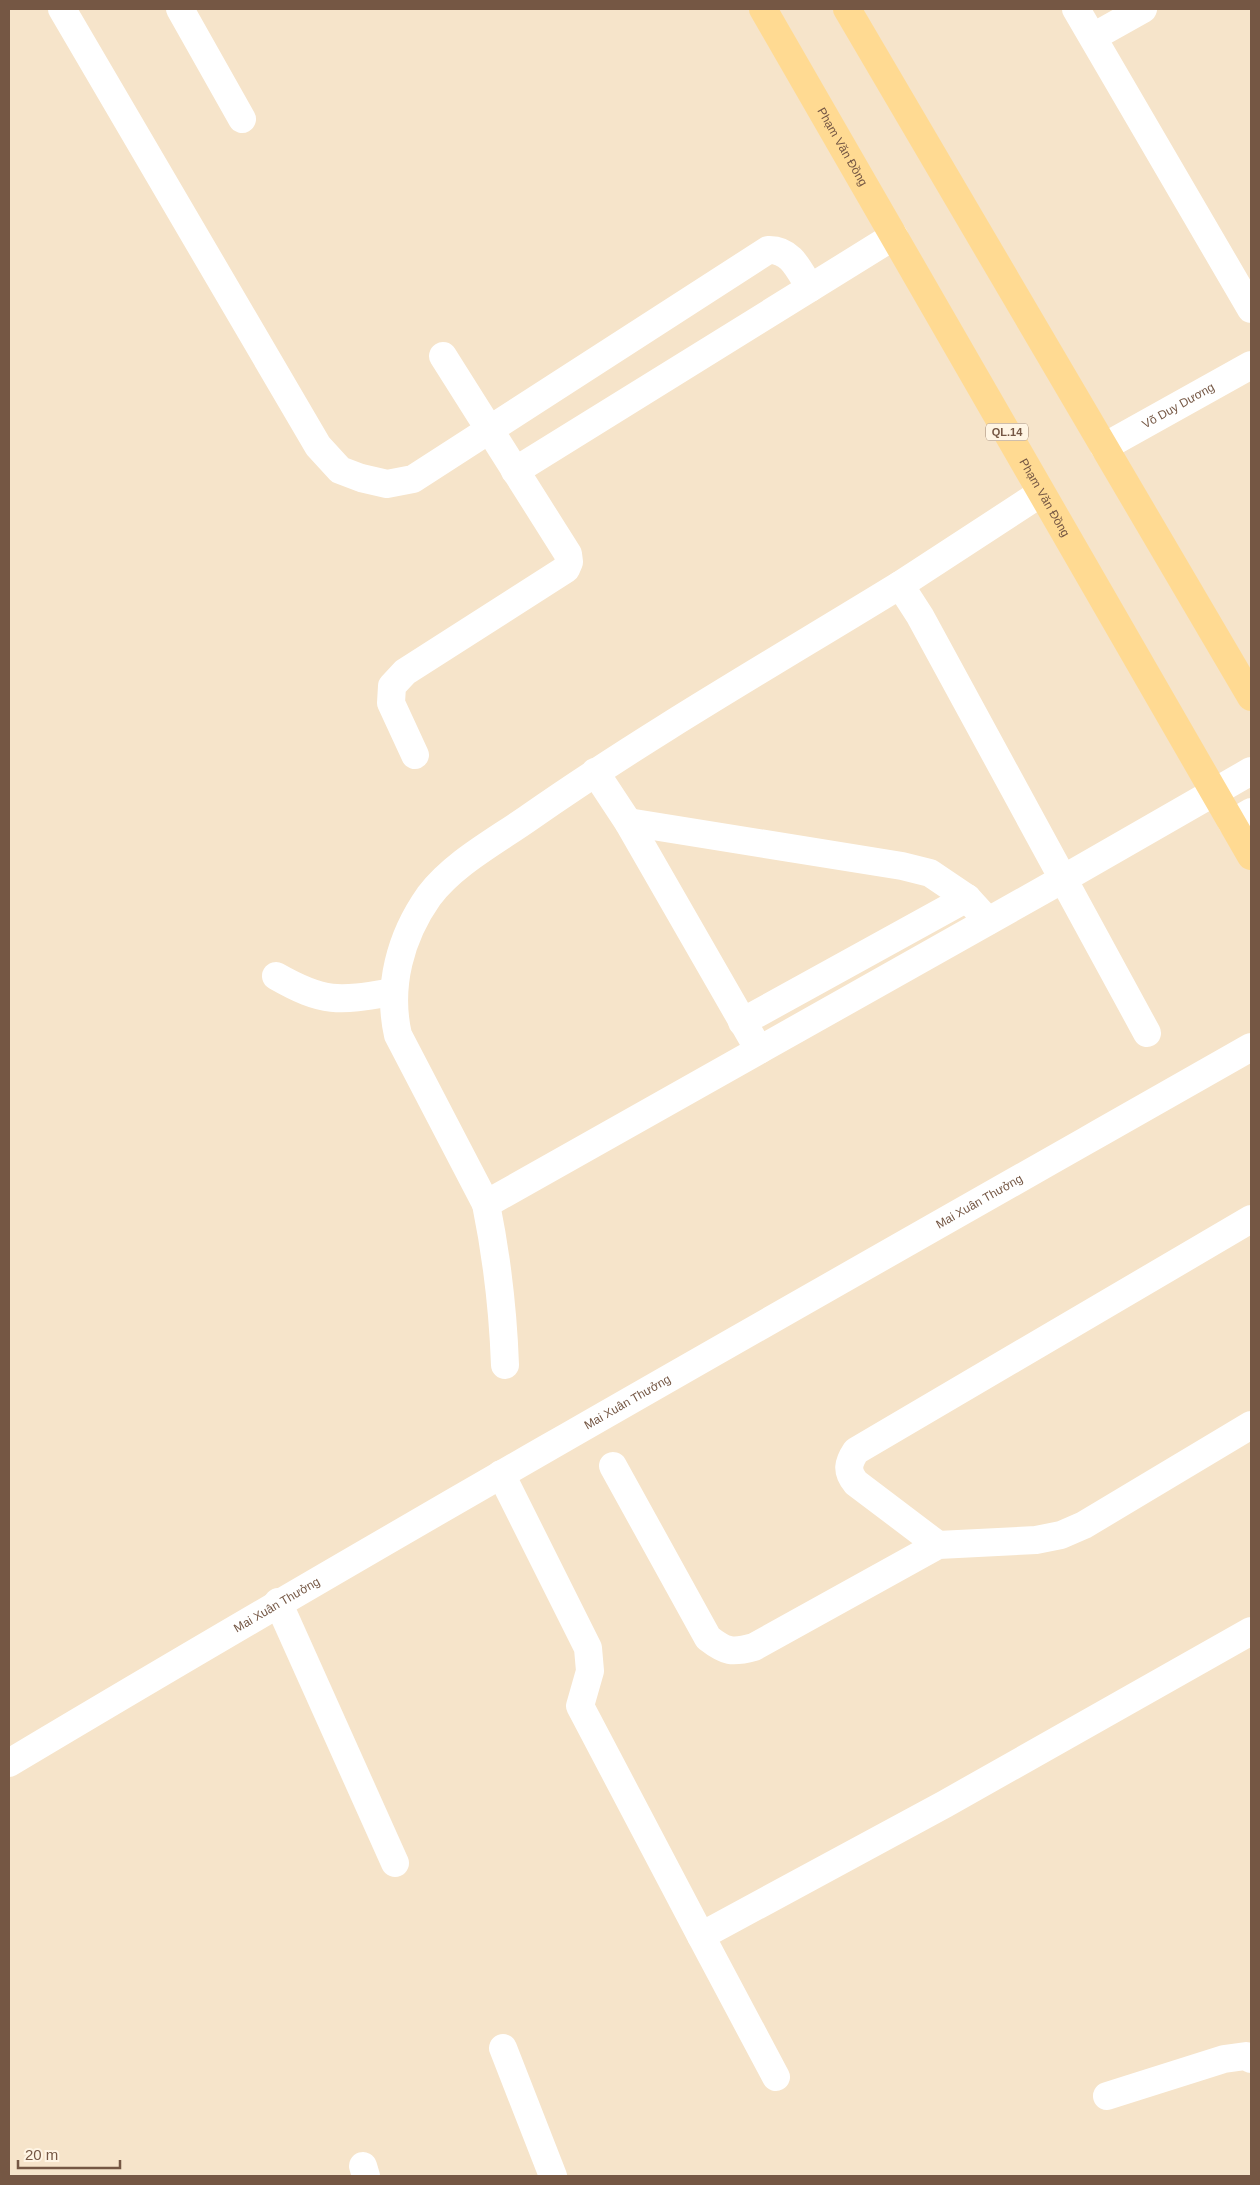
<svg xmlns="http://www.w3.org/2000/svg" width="1260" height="2185" font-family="Arial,sans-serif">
<rect width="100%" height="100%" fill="#fef2dc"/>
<!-- residential -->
<rect fill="#f6e4ca" x="9" y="9" width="1242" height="2167"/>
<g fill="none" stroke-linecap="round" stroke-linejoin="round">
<!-- minor -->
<g stroke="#fff" stroke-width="28">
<path d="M62,9l256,437 22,24 21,8 26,6 26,-5 355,-229c23,-1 31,20 42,38"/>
<polyline points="180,9 242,119"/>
<polyline points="1076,9 1251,309"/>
<polyline points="1093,37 1143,9"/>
<path id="s1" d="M1104,447l147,-82"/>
<polyline points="515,471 894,236"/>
<polyline points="900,585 1041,493"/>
<polyline points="415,755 391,703 392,686 405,672 566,569 569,562 568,554 443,356"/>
<polyline points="595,772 628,822 759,1050"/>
<polyline points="628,822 902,866 930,873 967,898 988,921"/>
<polyline points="1232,823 1251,812"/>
<path d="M276,976c49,28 63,25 117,16"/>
<polyline points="742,1022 967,898"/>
<path d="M1147,1033l-227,-417 -20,-31c-124,76 -251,149 -370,232 -34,24 -76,46 -101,79 -29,41 -42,91 -31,139l88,169 577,-325 188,-108"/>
<path d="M486,1204c11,54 17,106 19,161"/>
<path d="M613,1466l95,172c18,14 24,15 46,9l184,-102 98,-5 25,-5 23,-10 167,-100"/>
<polyline points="501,1474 588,1648 590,1671 580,1706 701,1936 945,1804 1251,1631"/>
<path d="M938,1545l-82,-62c-10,-12 -8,-20 0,-32l395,-232"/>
<polyline points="278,1602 395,1863"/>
<path id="s2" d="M9,1763c410,-245 827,-480 1242,-716"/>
<polyline points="701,1936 776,2077"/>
<polyline points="503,2048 553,2176"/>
<polyline points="1107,2096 1224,2059 1246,2056 1251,2059"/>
<polyline points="363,2166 366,2176"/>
</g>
<!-- major -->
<g stroke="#ffda92" stroke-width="28">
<path id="s3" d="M763,9l488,847"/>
<polyline points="847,9 1251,697"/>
</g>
</g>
<g text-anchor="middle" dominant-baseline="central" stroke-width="4" stroke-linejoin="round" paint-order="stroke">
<!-- shield labels -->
<rect fill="#fff5e4" stroke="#9e8674" stroke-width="1" x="986" y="423.5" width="42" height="17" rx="4"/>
<g font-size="11" font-weight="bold" fill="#755744">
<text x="1007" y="432">QL.14</text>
</g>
<!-- street labels -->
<g font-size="12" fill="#755744" stroke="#fff5e4">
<text stroke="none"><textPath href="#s3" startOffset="159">Phạm Văn Đồng</textPath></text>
<text stroke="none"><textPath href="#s1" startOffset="85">Võ Duy Dương</textPath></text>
<text stroke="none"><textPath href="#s3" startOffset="564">Phạm Văn Đồng</textPath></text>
<text stroke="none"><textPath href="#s2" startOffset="1121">Mai Xuân Thưởng</textPath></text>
<text stroke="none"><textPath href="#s2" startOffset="716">Mai Xuân Thưởng</textPath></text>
<text stroke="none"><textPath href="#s2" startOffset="311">Mai Xuân Thưởng</textPath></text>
</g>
</g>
<!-- border -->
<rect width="1260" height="2185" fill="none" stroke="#755744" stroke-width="20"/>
<!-- scale -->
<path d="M18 2160v8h102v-8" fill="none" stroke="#755744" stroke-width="2.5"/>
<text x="25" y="2160" font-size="15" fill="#755744" stroke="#fff5e4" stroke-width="4" paint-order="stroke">20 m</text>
</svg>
